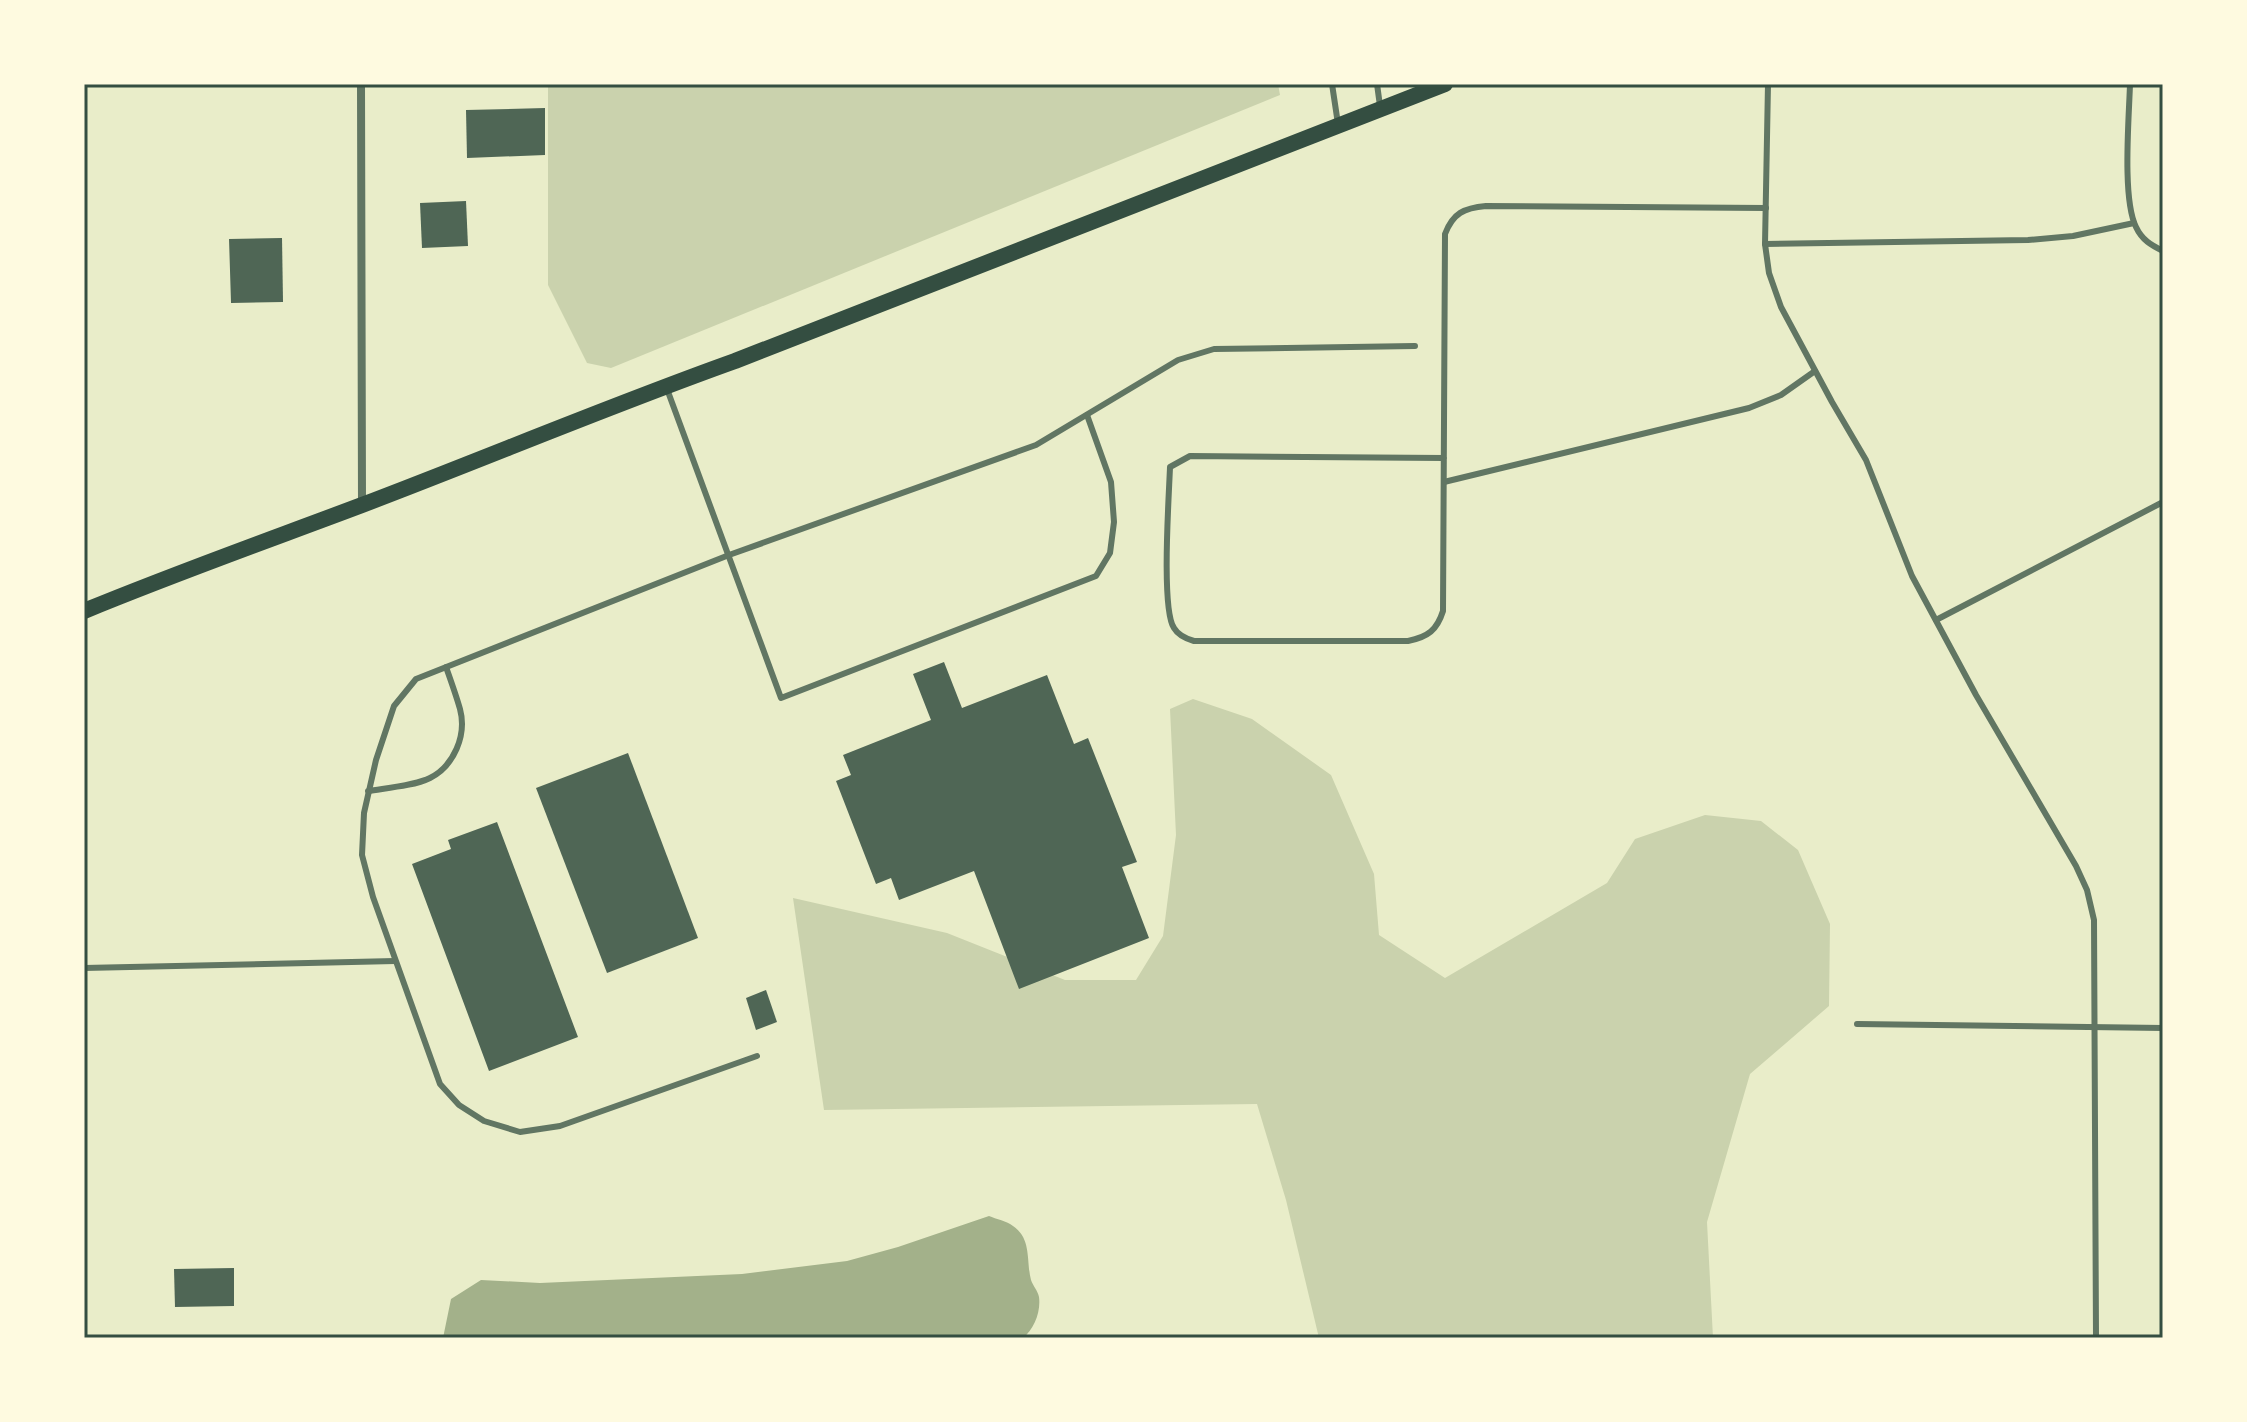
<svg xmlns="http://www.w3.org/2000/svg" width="2247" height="1422" font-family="'PT Sans Narrow',sans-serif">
<rect width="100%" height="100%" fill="#e9edc9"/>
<!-- green -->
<g fill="#cad2ad">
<polygon points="548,84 1278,84 1280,95 611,368 587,363 548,285"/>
<polygon points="1193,699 1252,719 1331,775 1374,874 1379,935 1445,978 1607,883 1635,839 1705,815 1761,821 1798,850 1830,924 1829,1006 1750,1074 1707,1222 1713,1338 1319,1338 1286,1200 1257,1104 824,1110 793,898 947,933 1065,980 1136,980 1163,936 1176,835 1170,709"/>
</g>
<!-- water -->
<path fill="#a3b18a" d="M989,1216c7,3 18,5 24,10 19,13 13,35 18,54 2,6 7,11 8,17 2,15 -5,32 -16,41h-580l8,-39 30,-19 59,3 202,-9 105,-13 51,-14z"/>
<!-- building -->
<g fill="#4f6655">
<polygon points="545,108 545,155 467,158 466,110"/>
<polygon points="466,201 468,246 422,248 420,203"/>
<polygon points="282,238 283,302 231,303 229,239"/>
<polygon points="944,662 962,708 1047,675 1074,744 1088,738 1137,862 1122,867 1149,938 1019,989 974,871 899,900 891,878 876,884 836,781 851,775 843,755 931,720 913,674"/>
<polygon points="628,753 698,938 607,973 536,788"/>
<polygon points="497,822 578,1037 489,1071 412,864 451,849 448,840"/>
<polygon points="766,990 777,1022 756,1030 746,998"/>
<polygon points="234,1268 234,1306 175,1307 174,1269"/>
</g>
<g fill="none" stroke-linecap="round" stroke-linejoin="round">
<!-- service -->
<g stroke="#617663" stroke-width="6">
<polyline points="1332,84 1338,124"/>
<polyline points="1377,84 1380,106"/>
<polyline points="1768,84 1765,244 1769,273 1781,307 1832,402 1866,460 1912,576 1976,695 2076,866 2087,890 2094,920 2096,1338"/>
<path d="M2130,84c-1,34 -8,115 6,143 6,13 15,18 27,24"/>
<polyline points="1765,244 2028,240 2073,236 2134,223"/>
<polyline points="667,389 781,698 1096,576 1110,553 1114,522 1111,482 1087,415"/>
<path d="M1444,458l-254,-2 -20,11c-1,29 -9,142 4,161 4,7 13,11 20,13h214c20,-4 29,-11 35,-30l2,-377c8,-21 19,-26 41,-28l280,2"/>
<polyline points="1444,482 1749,408 1781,395 1815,371"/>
<polyline points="1936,620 2163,502"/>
<path d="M368,791c18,-3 46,-5 62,-13 24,-12 37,-43 30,-69 -4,-14 -9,-28 -14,-42"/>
<polyline points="84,968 395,961"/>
<polyline points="1857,1024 2163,1028"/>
<polyline points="757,1056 560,1126 520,1132 484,1121 459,1105 440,1084 373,897 362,855 364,813 376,760 394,706 416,679 729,555 1036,445 1178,360 1214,349 1415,346"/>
</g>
<!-- minor -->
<polyline stroke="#617663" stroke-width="8" points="361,84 362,504"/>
<!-- secondary -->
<path stroke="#344e41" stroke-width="16" d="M84,611c92,-38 185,-71 278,-106 124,-47 247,-99 373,-144l710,-277"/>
</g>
<!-- border -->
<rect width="2247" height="1422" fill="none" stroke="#fefae0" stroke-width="172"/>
<rect x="86" y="86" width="2075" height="1250" fill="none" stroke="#344e41" stroke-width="3"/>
</svg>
